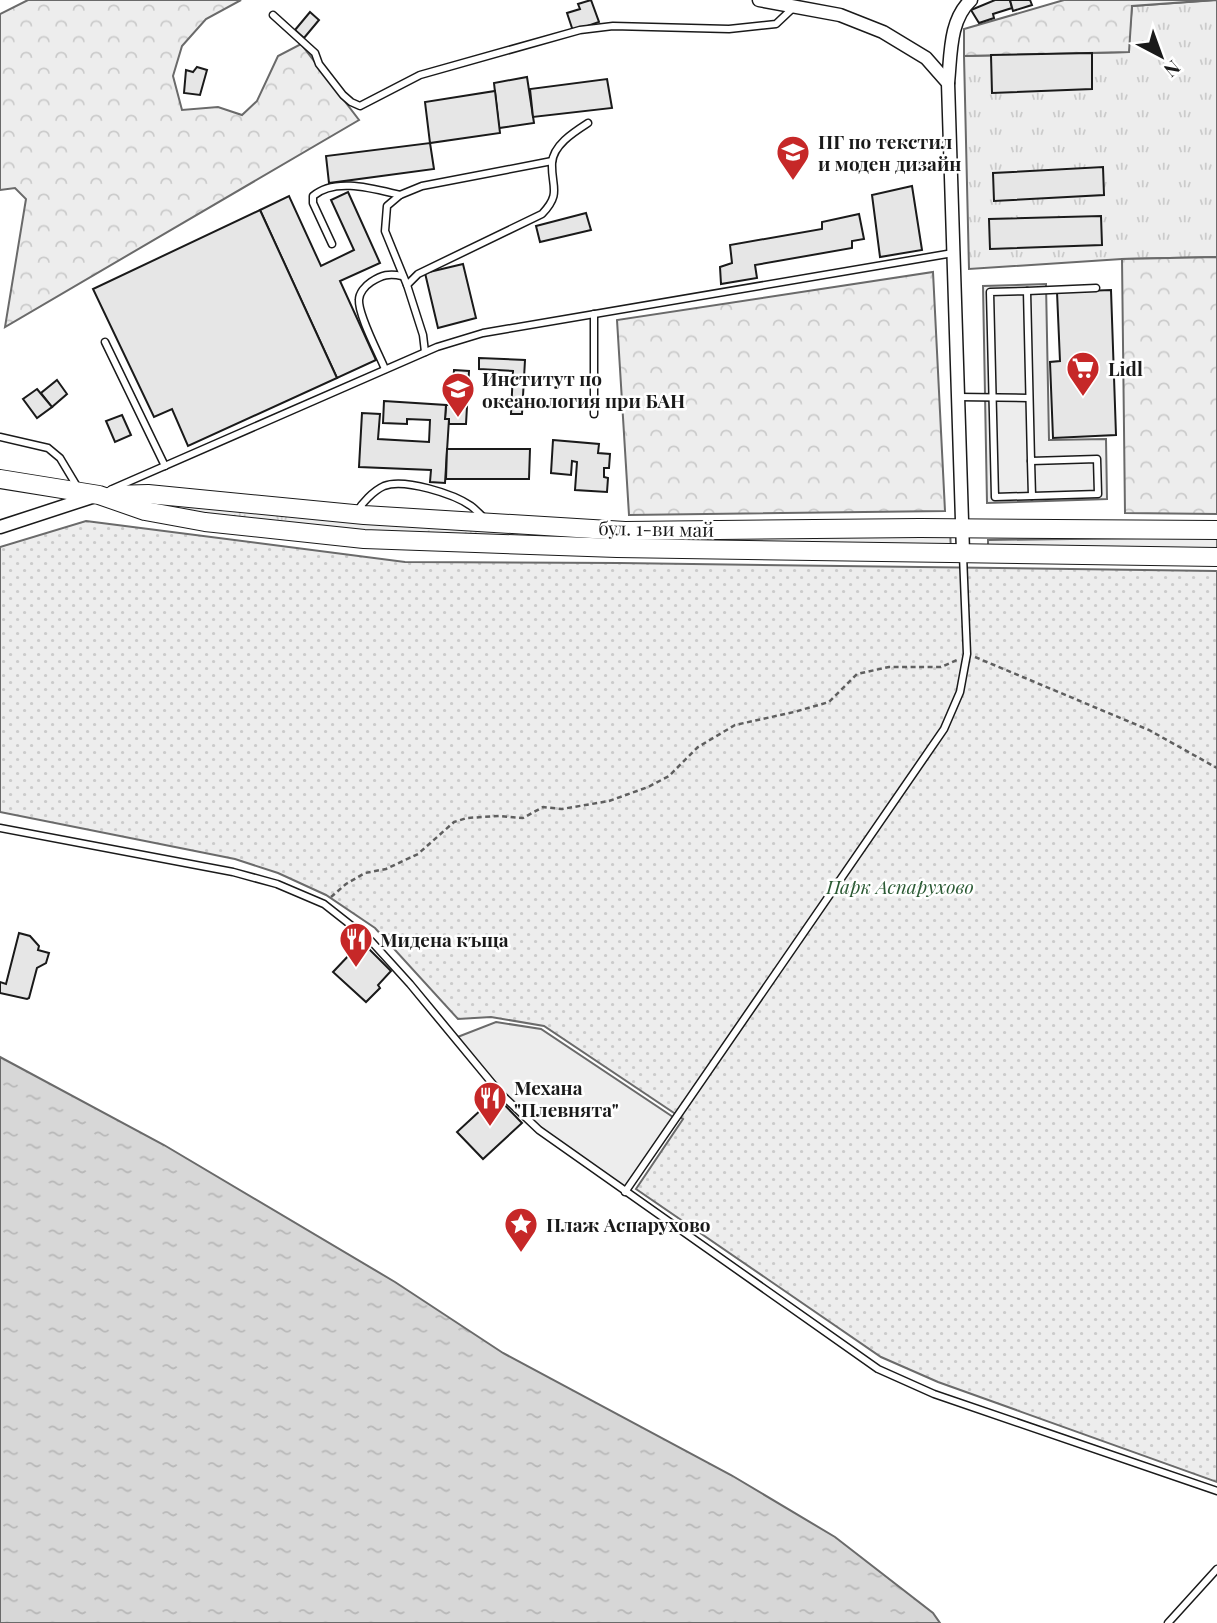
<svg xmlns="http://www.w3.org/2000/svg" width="1217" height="1623" font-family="'Playfair Display',serif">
<defs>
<pattern id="grass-tufts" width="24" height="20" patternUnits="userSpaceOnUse" patternTransform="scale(1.75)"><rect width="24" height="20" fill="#ededed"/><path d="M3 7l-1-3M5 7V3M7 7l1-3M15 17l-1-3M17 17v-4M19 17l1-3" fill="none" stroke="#cbcbcb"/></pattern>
<pattern id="forest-crowns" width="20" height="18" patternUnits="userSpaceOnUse" patternTransform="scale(1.75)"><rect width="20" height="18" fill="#ededed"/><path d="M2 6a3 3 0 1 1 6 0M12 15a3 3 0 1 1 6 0" fill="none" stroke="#cbcbcb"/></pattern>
<pattern id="park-dots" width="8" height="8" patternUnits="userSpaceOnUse" patternTransform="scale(1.75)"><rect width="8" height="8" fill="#ededed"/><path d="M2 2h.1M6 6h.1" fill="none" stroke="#cbcbcb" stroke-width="1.8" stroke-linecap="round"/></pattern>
<pattern id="water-ripples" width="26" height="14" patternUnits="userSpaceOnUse" patternTransform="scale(1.75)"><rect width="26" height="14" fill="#d7d7d7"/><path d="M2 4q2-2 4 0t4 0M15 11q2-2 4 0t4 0" fill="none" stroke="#b8b8b8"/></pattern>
</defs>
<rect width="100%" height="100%" fill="#fff"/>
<!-- grass -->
<g fill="url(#grass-tufts)" stroke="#6a6a6a" stroke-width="2">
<polygon points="1217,0 1217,257 1122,259 969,269 964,56 1128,52 1132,6"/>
<polygon points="148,494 487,521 950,529 951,552 478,545 145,511"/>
<polygon points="1217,537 1217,552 988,546 988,540"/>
</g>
<!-- forest -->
<g fill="url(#forest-crowns)" stroke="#6a6a6a" stroke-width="2">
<polygon points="28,0 241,0 206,19 182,46 173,76 182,110 218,107 242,115 257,101 278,56 301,44 359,120 5,327 26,199 15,188 0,190 0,14"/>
<polygon points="1064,0 1214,0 1132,6 1129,52 964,56 964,29"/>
<polygon points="1217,257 1217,514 1125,513 1122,259"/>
<polygon points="933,272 945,511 629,515 617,320"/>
</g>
<!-- park -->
<polygon fill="url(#park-dots)" stroke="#6a6a6a" stroke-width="2" points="86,521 405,562 620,563 1217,571 1217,1482 938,1382 881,1357 636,1189 683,1119 544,1026 491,1017 458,1019 375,928 326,895 278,873 235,859 0,812 0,547"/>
<!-- built -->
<g fill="#ededed" stroke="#6a6a6a" stroke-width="2">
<polygon points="1046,284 1049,440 1106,439 1107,499 987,503 983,286"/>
<polygon points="496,1022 541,1029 676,1119 625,1192 539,1130 501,1094 455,1038"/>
</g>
<!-- water -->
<polygon fill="url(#water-ripples)" stroke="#6a6a6a" stroke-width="2" points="0,1057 164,1145 395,1282 503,1353 731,1475 835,1537 933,1613 940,1623 0,1623"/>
<!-- building -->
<g fill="#e6e6e6" stroke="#1a1a1a" stroke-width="2">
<polygon points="591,0 599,22 573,31 567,13 580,9 578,4"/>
<polygon points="995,0 1010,0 1012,8 993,14 994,18 979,23 971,10"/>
<polygon points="1010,0 1030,0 1032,5 1013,11"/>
<polygon points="310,12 319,20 304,38 295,30"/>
<polygon points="1092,53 1092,89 992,93 991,55"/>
<polygon points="197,67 207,70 200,95 184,93 186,70 193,72"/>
<polygon points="527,77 534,123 499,128 494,83"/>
<polygon points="607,79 612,108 533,117 530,89"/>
<polygon points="495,91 500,133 430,143 425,102"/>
<polygon points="430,143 434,169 329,183 326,156"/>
<polygon points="1103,167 1104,195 994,201 993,173"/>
<polygon points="912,186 922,250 880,257 872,195"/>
<polygon points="348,192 380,263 340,281 376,360 337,378 260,210 289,196 321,266 354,250 331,200"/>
<polygon points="260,210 337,378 188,446 172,409 154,417 93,289"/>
<polygon points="586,213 591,230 540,242 536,226"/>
<polygon points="859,214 864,239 852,241 852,248 755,265 757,278 721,284 720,267 732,263 730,245 822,229 822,222"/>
<polygon points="1101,216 1102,245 990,249 989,219"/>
<polygon points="463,264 476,318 438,328 425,273"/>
<polygon points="1111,290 1116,435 1053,438 1050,362 1060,361 1057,292"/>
<polygon points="479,358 525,360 522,414 511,414 513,371 479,369"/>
<polygon points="454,370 469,371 466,424 449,424 449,419 445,419 446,405 452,405"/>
<polygon points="57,380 67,394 52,407 41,393"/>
<polygon points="37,389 52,407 37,418 23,399"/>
<polygon points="384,401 446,405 445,419 449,419 445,483 430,482 431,470 359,467 362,413 380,414 378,439 429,442 430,420 407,419 407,424 383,423"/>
<polygon points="122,415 131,435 115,442 106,421"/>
<polygon points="553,440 599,444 598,453 610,454 609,468 604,468 604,477 608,478 607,492 575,490 577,462 572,461 571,475 551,473"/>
<polygon points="447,449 530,449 529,479 446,479"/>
<polygon points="19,933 30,936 39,946 38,950 49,953 46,963 37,968 29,998 27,999 0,993 0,982 6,984"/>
<polygon points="369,949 391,971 378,985 380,988 366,1002 333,972 351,953 359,960"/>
<polygon points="496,1096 522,1123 483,1159 457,1132"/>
</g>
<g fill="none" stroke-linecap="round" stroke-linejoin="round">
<defs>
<g id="service">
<polyline points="273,15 315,53 319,64 343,95 351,102 360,106 420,75 580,30 613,26 729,29 776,24 794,7"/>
<path d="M332,244l-19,-41v-7c22,-19 61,-7 87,-1"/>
<path d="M407,285l11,-11 124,-60c20,-21 9,-27 10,-51 1,-18 22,-31 36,-40"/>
<polygon points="1027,291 1031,461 1097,459 1098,494 995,497 990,292"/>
<polyline points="1027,291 1096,288"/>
<polyline points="594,314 594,414"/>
<polyline points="105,342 165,466"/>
<polyline points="425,352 423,335 407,285 385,231 387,206 400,195 422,186 552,161"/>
<path d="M385,369c-6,-15 -27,-54 -26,-69 0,-7 6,-14 12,-18 11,-7 18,-9 31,-6"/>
<polyline points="958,397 1029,398"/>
<polyline points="0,437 48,448 60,458 78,488"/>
<polyline points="1031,461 1032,496"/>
<polyline points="112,489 437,347 483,333 953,253"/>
<path d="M356,513c6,-10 17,-22 28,-27 20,-8 70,8 87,20 4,3 8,7 12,11"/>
<polyline points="0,828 233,872 277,884 324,904 371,941 410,984 501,1094 539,1130 878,1369 934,1394 1217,1491"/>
<polyline points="625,1192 944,729 960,692 967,654 963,555"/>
<polyline points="1168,1623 1217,1569"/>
</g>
<g id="minor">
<polyline points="759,0 840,15 883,32 926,58 948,83 963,552"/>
<path d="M948,83c3,-28 1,-63 23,-83"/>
<polyline points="0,527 95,496"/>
</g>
<g id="secondary">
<polyline points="0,479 99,495 145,511 205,522 364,539 617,548 1217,557"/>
<polyline points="113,495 148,494 364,515 625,531 920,528 1217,530"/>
</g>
</defs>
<!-- service casing -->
<use href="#service" stroke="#1a1a1a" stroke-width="9"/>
<!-- minor casing -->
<use href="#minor" stroke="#1a1a1a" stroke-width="15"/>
<!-- secondary casing -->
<use href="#secondary" stroke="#1a1a1a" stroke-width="20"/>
<!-- path -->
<g stroke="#5f5f5f" stroke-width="2.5" stroke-dasharray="5 3.5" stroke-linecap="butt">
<polyline points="975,657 1149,730 1217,768"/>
<polyline points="331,897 346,884 365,873 386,869 418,854 454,822 467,818 499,816 523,818 543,807 562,809 609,801 648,787 669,776 698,747 735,725 794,712 829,702 857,674 889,667 941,667 957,660"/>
</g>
<!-- service -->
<use href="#service" stroke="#fff" stroke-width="6"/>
<!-- minor -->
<use href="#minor" stroke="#fff" stroke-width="12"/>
<!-- secondary -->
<use href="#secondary" stroke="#fff" stroke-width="18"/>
</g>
<!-- icons -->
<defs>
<symbol id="school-pin" viewBox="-11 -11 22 30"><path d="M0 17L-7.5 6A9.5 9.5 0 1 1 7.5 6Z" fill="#c62828" stroke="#fff"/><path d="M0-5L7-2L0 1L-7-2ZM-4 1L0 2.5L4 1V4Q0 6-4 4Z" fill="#fff"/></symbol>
<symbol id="supermarket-pin" viewBox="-11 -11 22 30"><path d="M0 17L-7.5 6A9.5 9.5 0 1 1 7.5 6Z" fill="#c62828" stroke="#fff"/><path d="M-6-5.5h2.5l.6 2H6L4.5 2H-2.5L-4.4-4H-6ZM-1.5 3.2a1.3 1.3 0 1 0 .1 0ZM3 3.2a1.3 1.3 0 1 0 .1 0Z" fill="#fff"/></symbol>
<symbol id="university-pin" viewBox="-11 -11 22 30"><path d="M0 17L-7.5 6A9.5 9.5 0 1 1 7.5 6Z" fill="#c62828" stroke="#fff"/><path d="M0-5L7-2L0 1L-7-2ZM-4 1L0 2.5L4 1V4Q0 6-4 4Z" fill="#fff"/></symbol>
<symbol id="restaurant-pin" viewBox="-11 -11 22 30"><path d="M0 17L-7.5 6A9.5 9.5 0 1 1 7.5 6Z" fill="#c62828" stroke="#fff"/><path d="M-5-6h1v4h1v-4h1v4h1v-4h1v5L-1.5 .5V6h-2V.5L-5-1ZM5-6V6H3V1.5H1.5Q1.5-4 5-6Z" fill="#fff"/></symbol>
<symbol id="sight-pin" viewBox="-11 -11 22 30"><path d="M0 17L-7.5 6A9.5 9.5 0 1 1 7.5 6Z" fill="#c62828" stroke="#fff"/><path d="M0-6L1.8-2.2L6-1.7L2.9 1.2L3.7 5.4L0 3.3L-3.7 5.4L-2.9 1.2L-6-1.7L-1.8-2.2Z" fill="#fff"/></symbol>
</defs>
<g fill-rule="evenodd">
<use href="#school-pin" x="774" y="133" width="38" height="52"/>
<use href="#supermarket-pin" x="1064" y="349" width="38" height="52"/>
<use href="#university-pin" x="439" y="370" width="38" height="52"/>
<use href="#restaurant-pin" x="337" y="920" width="38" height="52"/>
<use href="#restaurant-pin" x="471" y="1079" width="38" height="52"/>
<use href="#sight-pin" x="502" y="1205" width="38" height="52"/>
</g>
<g text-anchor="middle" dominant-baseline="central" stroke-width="5" stroke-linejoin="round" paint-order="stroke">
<!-- poi labels -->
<g font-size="19" font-weight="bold" fill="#1a1a1a" stroke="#fff" text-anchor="start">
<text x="818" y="141">ПГ по текстил<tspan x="818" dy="22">и моден дизайн</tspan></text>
<text x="1108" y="368">Lidl</text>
<text x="482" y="378">Институт по<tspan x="482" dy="22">океанология при БАН</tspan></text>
<text x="380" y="939">Мидена къща</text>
<text x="514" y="1087">Механа<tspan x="514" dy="22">"Плевнята"</tspan></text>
<text x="546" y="1224">Плаж Аспарухово</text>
</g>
<!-- street labels -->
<g font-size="19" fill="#1a1a1a" stroke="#fff">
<text transform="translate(656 528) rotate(1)">бул. 1-ви май</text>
</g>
<!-- park labels -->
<g font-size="19" font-style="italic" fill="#2b5a34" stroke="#fff">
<text x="900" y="886">Парк Аспарухово</text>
</g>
</g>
<!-- north arrow -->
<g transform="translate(1161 56) rotate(139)" stroke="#ffffff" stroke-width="5" paint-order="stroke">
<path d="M0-5L12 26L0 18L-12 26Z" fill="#1a1a1a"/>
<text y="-10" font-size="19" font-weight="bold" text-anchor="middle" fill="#1a1a1a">N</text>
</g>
</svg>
